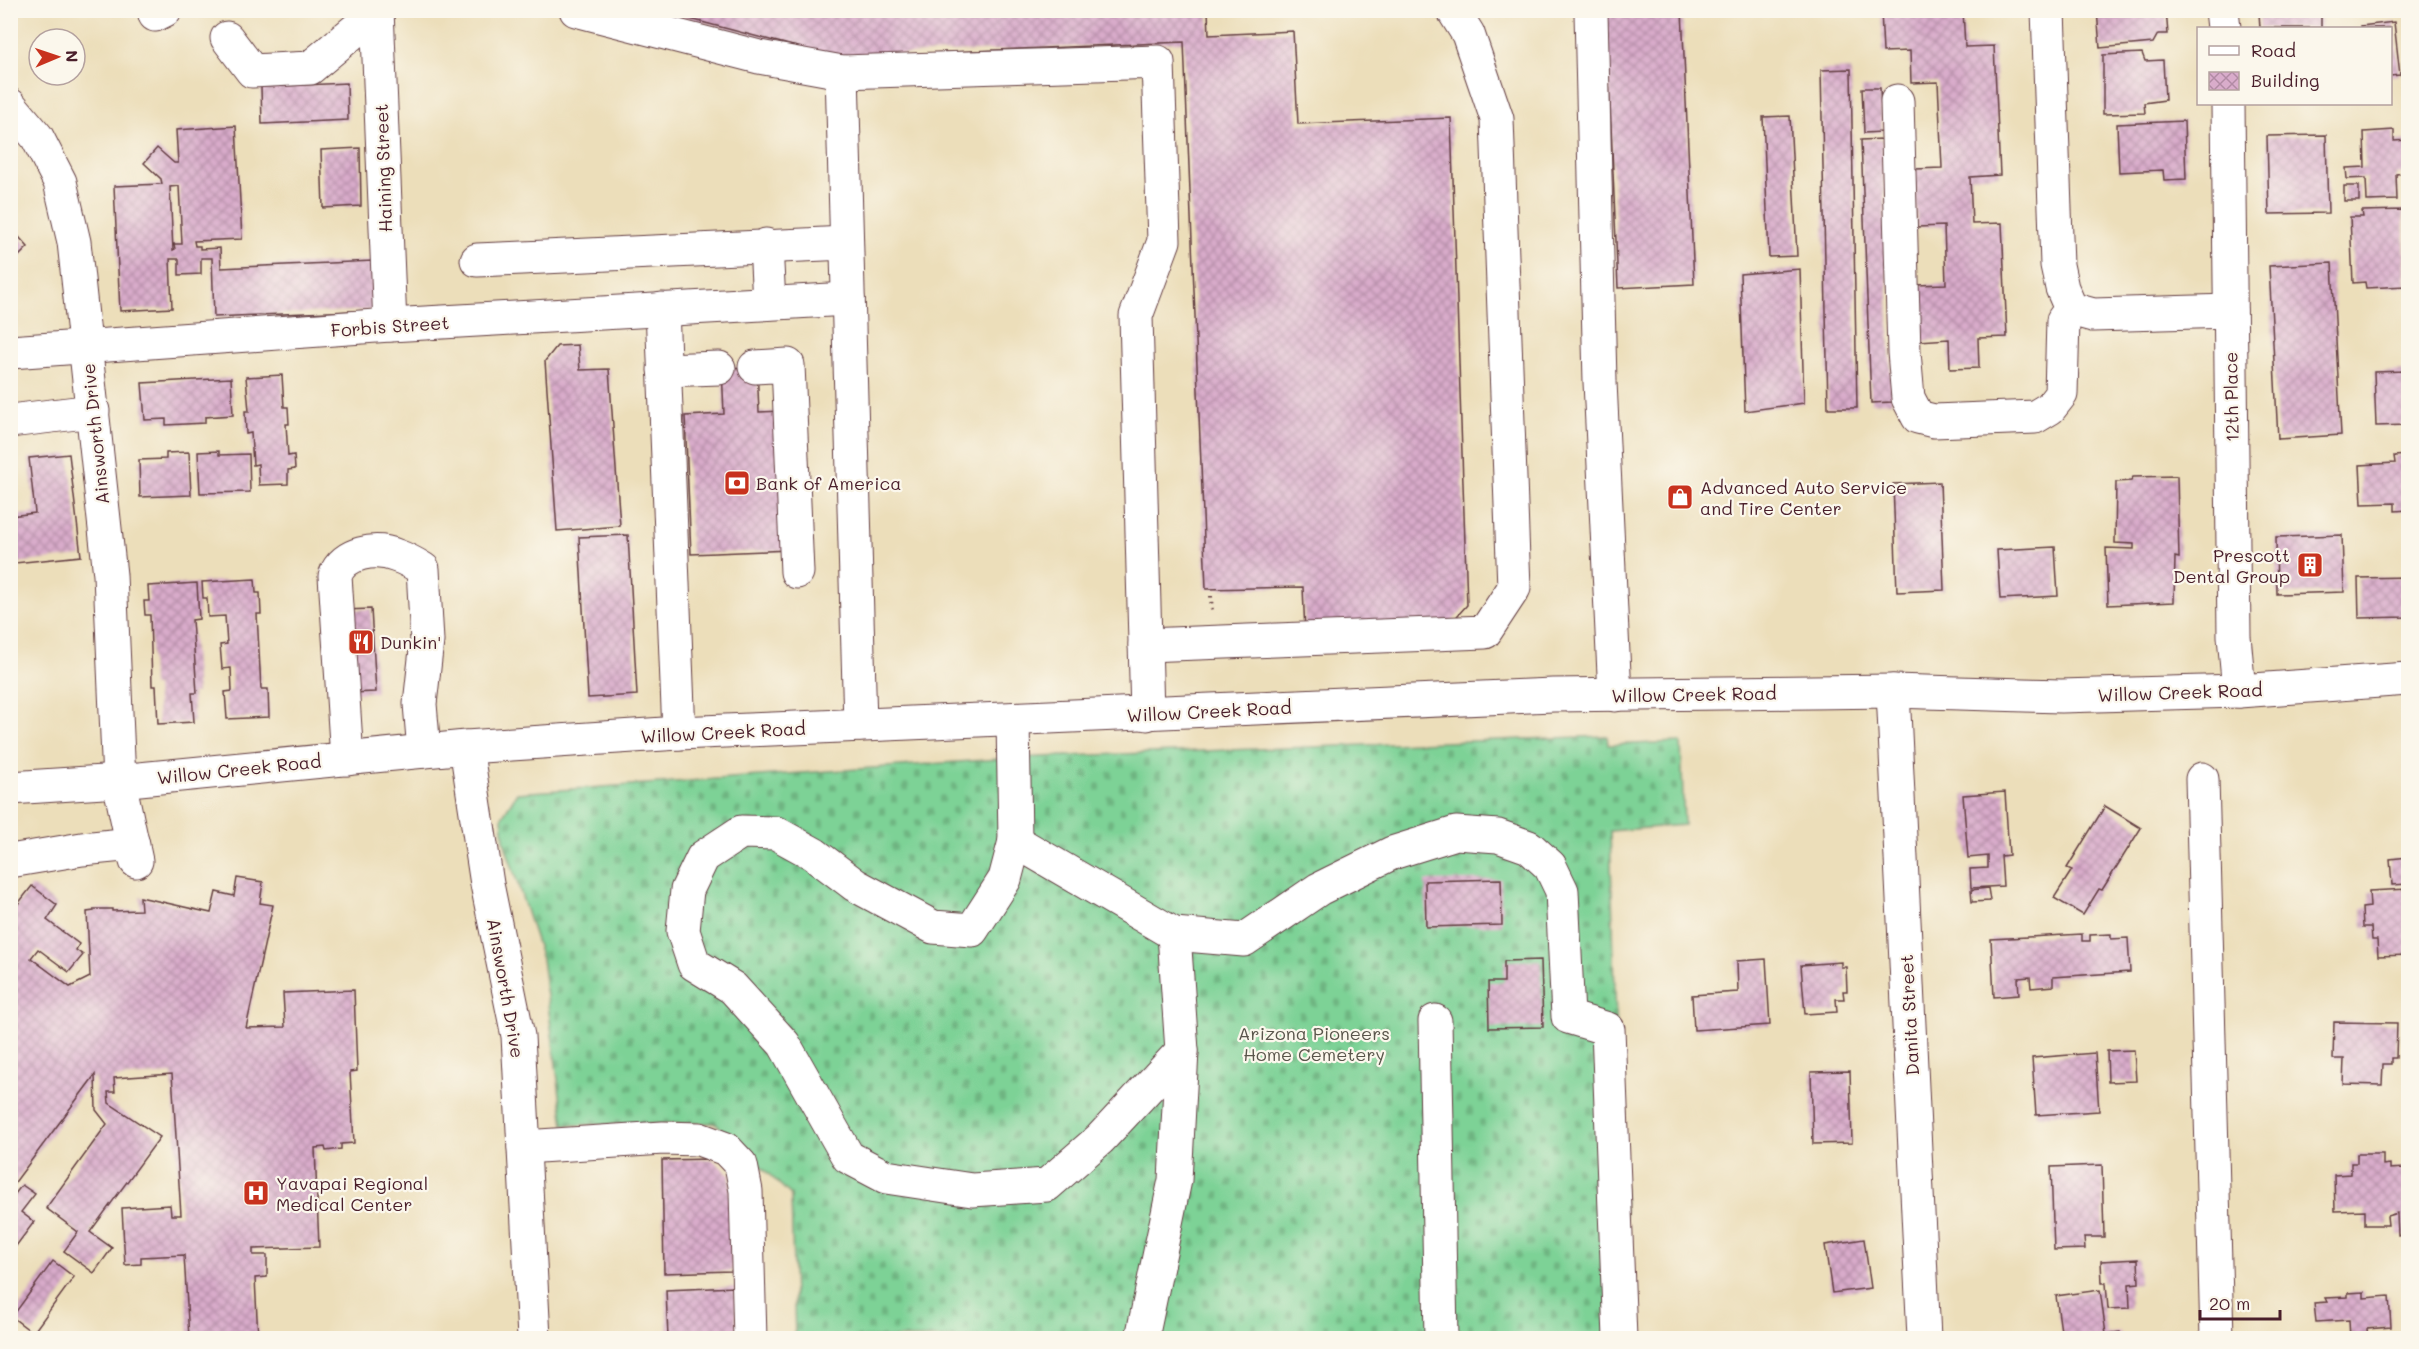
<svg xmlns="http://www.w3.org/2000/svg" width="2419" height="1349" font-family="Mali,sans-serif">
<defs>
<pattern id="cemetery-stones" width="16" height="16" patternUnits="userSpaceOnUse" patternTransform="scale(1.5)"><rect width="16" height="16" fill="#7dd296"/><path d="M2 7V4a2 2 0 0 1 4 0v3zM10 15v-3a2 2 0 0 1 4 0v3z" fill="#6eb481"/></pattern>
<pattern id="building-cross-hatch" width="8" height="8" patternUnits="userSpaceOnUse" patternTransform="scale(1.5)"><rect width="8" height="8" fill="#d9accb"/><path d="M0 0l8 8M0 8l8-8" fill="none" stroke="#b28ba5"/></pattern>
</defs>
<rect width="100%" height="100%" fill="#fbf7ec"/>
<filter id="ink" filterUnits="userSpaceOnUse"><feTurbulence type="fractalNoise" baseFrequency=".0167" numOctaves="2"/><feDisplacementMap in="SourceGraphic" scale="12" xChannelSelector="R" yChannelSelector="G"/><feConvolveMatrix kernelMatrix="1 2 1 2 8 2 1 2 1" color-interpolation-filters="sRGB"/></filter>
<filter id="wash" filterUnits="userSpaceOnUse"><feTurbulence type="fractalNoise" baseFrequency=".008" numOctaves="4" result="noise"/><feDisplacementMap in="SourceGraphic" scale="24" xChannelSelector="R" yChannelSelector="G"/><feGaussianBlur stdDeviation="1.35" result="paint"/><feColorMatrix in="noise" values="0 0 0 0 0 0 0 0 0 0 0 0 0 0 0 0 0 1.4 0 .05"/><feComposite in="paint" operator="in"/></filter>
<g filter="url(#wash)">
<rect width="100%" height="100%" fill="#ecdeba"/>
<!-- cemetery -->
<polygon fill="url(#cemetery-stones)" stroke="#647860" stroke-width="1.5" points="1607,736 1608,745 1681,742 1684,825 1610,831 1616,1021 1631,1338 795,1338 791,1195 715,1123 564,1125 542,959 504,841 502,817 517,793 1014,758"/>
<g id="blocks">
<!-- building -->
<g fill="url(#building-cross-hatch)" fill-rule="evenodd">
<polygon points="656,10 1208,10 1209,35 1293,31 1298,124 1451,118 1467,605 1449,625 1305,633 1303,587 1206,589 1184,42 835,57"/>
<polygon points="1606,10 1682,10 1694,284 1618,288"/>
<polygon points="1881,10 1963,10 1965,47 1994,46 2000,175 1970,177 1972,224 2002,223 2007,337 1978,338 1979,368 1950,369 1949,339 1919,341 1916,285 1946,284 1944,226 1917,227 1915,169 1942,168 1938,82 1911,83 1910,51 1883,52"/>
<polygon points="2097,10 2166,10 2168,34 2158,34 2153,43 2100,48"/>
<polygon points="2321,10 2321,28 2260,28 2259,13"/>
<polygon points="2394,22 2400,75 2390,76 2390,28 2361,28 2361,26"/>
<polygon points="2142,53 2145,61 2163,60 2165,100 2144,103 2145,113 2103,114 2103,55"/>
<polygon points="1851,69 1857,408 1828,408 1821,70"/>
<polygon points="347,83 348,120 262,124 261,87"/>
<polygon points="1862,88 1880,88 1882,132 1864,133"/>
<polygon points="1790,116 1797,256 1769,257 1763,117"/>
<polygon points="2184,121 2186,179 2164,180 2163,170 2119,172 2117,124"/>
<path d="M236,126l6,113 -48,2 1,5h5v3l20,-1 1,20 152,-7 2,49 -161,7 -2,-59h-11v16l-22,1v-16h-9l2,49 -52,3 -6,-125 48,-2 -1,-5 -17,-16 13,-15 17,15h4l-2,-33zM179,186l3,58h-8l1,5 -2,1 -3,-63z"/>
<polygon points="2394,130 2394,141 2408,140 2407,173 2396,174 2397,200 2367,201 2366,178 2347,179 2346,168 2365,167 2364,132"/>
<polygon points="2326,135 2328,213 2269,214 2267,136"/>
<polygon points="1882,139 1892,402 1871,403 1861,140"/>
<polygon points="360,148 361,206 323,208 321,150"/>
<rect x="2344" y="186" width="15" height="15"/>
<polygon points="2403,210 2406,286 2366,288 2365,282 2353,283 2350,217 2363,217 2362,211"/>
<polygon points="10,227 28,247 10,265"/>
<polygon points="2332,263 2341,435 2278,439 2269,266"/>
<polygon points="1800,269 1804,403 1745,411 1740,274"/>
<polygon points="578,345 580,370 609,369 620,526 557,531 545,361 557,346"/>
<polygon points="757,367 759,412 783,411 789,550 691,554 685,416 724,414 722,368"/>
<polygon points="2406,371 2406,389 2408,389 2408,399 2406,399 2407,425 2376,426 2374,372"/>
<polygon points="282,375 284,407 288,407 289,424 286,424 288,456 294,455 295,469 288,470 288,484 259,485 258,464 253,465 251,433 246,434 245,411 249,411 246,377"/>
<polygon points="231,378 233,415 205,417 205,423 166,425 166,419 145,420 142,383"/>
<polygon points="219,451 219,455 249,454 250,492 200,493 198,452"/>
<polygon points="189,452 191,495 140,497 139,460 166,459 166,453"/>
<polygon points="69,454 81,556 15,563 10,516 35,513 29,458"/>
<polygon points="2408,455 2408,510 2395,511 2395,503 2362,504 2360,465 2395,463 2394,456"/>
<polygon points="2177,476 2179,558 2175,557 2174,602 2108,605 2106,548 2134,549 2134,544 2115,543 2116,482 2131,481 2133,477"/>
<polygon points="1940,482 1944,590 1897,592 1893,484"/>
<polygon points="628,535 637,695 588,698 579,537"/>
<polygon points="2342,535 2344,592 2277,594 2276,537"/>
<polygon points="2055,547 2058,596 2000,599 1997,550"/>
<polygon points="2408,577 2408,617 2359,618 2358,578"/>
<polygon points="255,579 256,593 260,593 261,614 257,614 261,689 268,689 269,717 227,719 225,692 232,691 231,668 222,669 220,645 227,644 225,616 208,617 207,598 203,598 202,582"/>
<polygon points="197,583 199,619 192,620 197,693 192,693 194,722 158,724 156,686 152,686 150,615 145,615 144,601 149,601 148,586"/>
<polygon points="371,609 376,692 349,693 344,610"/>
<polygon points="2005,792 2009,855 2001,856 2003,886 1971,888 1970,869 1988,868 1988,856 1968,858 1963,795"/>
<polygon points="2105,806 2141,828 2102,890 2099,889 2083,915 2054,898 2072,870 2067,868"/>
<polygon points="2408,857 2408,884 2392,885 2390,859"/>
<polygon points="237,878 263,882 260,903 273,905 246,1028 285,1027 283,993 354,990 357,1071 350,1072 354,1143 341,1144 341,1149 326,1151 325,1147 315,1148 319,1247 253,1249 253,1255 267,1255 267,1277 255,1278 258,1338 189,1338 184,1255 141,1257 141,1264 125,1265 122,1208 170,1205 171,1215 181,1215 172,1074 114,1078 115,1092 108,1092 109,1103 160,1137 90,1232 112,1248 94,1273 64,1251 78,1232 46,1208 107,1124 96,1110 95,1075 10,1189 10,914 32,886 57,905 47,920 79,944 76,950 83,955 69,972 38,949 31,958 70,987 90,977 87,912 94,911 94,909 112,909 112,911 141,910 140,897 211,913 216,892 234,896"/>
<polygon points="1501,879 1502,925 1426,927 1425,881"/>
<polygon points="1988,888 1990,901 1972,902 1971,890"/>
<polygon points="2408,889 2408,955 2378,956 2377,940 2372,940 2371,927 2363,927 2362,908 2370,907 2369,891"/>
<polygon points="2082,934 2082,941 2090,941 2090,935 2111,934 2111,939 2128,938 2130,972 2053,977 2053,986 2031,988 2030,977 2018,978 2019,995 1994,997 1991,939"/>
<polygon points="1766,959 1770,1025 1694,1030 1692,995 1738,992 1737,961"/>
<polygon points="1541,960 1543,1027 1489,1028 1488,982 1504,982 1504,961"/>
<polygon points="1841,962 1841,967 1846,967 1847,991 1843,991 1844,999 1836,999 1837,1012 1805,1014 1801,965"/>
<polygon points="2334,1022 2397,1023 2396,1058 2391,1058 2391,1064 2383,1064 2382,1085 2343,1084 2344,1059 2333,1059"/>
<polygon points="2134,1050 2136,1081 2108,1082 2107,1051"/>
<polygon points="2095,1053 2099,1111 2036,1115 2032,1058"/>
<polygon points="1850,1071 1852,1143 1813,1144 1811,1072"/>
<polygon points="2357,1154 2383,1154 2383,1165 2390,1164 2390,1169 2404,1168 2405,1202 2408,1202 2408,1235 2398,1235 2397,1213 2387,1216 2388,1225 2365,1225 2365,1210 2335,1211 2334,1175 2351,1174 2351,1163 2357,1163"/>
<polygon points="712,1159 730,1175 732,1271 664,1273 662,1160"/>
<polygon points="2102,1165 2104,1237 2084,1237 2085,1249 2054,1250 2051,1167"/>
<polygon points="22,1185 35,1194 21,1212 34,1222 10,1254 10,1200"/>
<polygon points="1864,1239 1871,1288 1832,1293 1825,1245"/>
<polygon points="2138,1259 2139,1283 2129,1284 2130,1308 2108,1309 2106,1283 2102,1283 2101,1261"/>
<polygon points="53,1261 74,1277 33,1333 12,1317"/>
<polygon points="735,1287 737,1338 668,1338 666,1290"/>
<polygon points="2100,1290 2106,1334 2120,1332 2121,1338 2062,1338 2056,1296"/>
<polygon points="2364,1292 2364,1298 2389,1296 2391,1327 2367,1329 2368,1338 2350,1338 2349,1320 2316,1322 2314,1303 2327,1302 2325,1298 2348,1297 2348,1293"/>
</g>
</g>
</g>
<g filter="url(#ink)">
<use href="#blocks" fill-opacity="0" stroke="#623c40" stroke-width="1.5"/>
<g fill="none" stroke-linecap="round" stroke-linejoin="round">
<defs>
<g id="minor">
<polyline points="377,10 390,325"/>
<polyline points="576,10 759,57 842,72 1158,62 1164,241 1136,316 1147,714"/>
<polyline points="2048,10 2057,265 2062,288 2071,309 2093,315 2230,311"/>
<polyline points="2222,10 2224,28"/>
<polyline points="1591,13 1600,382 1615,695"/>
<polyline points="155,15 165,10"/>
<polyline points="227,38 252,71 310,68 377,12"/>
<polyline points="842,72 860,725"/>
<polyline points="1897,101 1904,352 1908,398 1918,417 1934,421 2035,417 2050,408 2061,394 2063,320 2071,309"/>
<polyline points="2228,104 2234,636 2239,691"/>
<polyline points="10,105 37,137 60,182 74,242 110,575 119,781 136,861"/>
<polyline points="766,245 769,303"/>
<polyline points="477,260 846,243"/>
<polyline points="662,309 679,733"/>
<polyline points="10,352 390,325 848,299"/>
<polyline points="755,367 788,365 797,572"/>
<polyline points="664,370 719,368"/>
<polyline points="10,421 93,411"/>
<polyline points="1145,645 1485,632 1514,588 1497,119 1468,34 1453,10"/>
<polyline points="1893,691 1924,1338"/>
<polyline points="1013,719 1015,841 1174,934 1244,940 1319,889 1392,853 1456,833 1498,836 1529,847 1550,866 1562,891 1568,1017 1608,1029 1620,1338"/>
<polyline points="466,747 487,884 518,1036 534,1338"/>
<path d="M347,759l-12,-183c8,-24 41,-29 62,-20 9,3 18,8 26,13l4,72 -7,63 4,47"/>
<polyline points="2202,779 2217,1338"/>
<polyline points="1015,841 1005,879 972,930 933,927 855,885 814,854 776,833 741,832 703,857 687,890 683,931 694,964 733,988 784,1044 848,1157 886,1177 972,1190 1047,1185 1100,1139 1182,1051"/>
<polyline points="10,861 82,849 133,844"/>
<polyline points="1435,1021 1441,1338"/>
<polyline points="524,1147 663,1138 699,1139 726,1149 741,1165 746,1191 750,1338"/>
<polyline points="1142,1338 1175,1180 1182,1051 1174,934"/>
</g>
<polyline id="major" points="10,788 119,781 466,747 679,733 1553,695 1893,691 2061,696 2239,691 2408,679"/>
</defs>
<!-- minor casing -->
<use href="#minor" stroke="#623c40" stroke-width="35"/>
<!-- major casing -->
<use href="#major" stroke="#623c40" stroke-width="35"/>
<!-- path -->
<polyline stroke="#623c40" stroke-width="4" stroke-dasharray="1.5 4.5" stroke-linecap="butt" points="1211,596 1212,613"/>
<!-- minor -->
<use href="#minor" stroke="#fff" stroke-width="33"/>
<!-- major -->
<use href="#major" stroke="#fff" stroke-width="33"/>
</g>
</g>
<!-- icons -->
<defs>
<symbol id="bank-square" viewBox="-11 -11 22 22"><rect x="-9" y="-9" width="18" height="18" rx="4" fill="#c8321e" stroke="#fbf7ec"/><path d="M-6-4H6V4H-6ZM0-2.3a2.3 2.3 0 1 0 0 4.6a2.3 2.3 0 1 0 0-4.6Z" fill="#fff"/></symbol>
<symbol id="shop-square" viewBox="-11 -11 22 22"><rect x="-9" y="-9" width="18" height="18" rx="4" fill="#c8321e" stroke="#fbf7ec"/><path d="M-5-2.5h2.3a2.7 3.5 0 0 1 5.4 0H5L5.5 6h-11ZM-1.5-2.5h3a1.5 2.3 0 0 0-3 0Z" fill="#fff"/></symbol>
<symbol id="building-square" viewBox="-11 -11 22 22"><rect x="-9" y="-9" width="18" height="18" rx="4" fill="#c8321e" stroke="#fbf7ec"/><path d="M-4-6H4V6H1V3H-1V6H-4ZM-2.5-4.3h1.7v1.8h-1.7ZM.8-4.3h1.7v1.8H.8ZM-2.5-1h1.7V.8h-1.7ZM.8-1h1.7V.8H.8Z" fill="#fff"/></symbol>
<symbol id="restaurant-square" viewBox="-11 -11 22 22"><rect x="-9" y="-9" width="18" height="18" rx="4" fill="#c8321e" stroke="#fbf7ec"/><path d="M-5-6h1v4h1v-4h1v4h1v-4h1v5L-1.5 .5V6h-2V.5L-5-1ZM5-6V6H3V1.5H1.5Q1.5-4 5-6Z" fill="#fff"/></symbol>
<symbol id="hospital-square" viewBox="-11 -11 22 22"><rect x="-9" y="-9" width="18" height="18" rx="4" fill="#c8321e" stroke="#fbf7ec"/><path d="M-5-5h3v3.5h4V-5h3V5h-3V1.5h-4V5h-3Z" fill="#fff"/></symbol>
</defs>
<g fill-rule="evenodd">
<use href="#bank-square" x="722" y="468" width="30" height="30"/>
<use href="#shop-square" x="1665" y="482" width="30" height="30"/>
<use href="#building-square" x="2295" y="550" width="30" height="30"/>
<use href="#restaurant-square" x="346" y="627" width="30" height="30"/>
<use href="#hospital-square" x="241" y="1178" width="30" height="30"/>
</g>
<g text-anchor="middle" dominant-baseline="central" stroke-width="4.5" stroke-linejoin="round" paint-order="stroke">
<!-- street labels -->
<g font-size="18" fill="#4a1f2b" stroke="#fbf7ec">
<text transform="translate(383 168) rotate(-92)">Haining Street</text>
<text transform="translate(390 326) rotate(-4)">Forbis Street</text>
<text transform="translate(2231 397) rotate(-91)">12th Place</text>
<text transform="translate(95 434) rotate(-96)">Ainsworth Drive</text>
<text transform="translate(2180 692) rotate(-2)">Willow Creek Road</text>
<text transform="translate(1694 694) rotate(-1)">Willow Creek Road</text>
<text transform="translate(1209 711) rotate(-3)">Willow Creek Road</text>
<text transform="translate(723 732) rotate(-3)">Willow Creek Road</text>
<text transform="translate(239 769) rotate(-6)">Willow Creek Road</text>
<text transform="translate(506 988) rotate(80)">Ainsworth Drive</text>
<text transform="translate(1909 1015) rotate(-93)">Danita Street</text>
</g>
<!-- poi labels -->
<g font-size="18" fill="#4a1f2b" stroke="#fbf7ec" text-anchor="start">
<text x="756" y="483">Bank of America</text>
<text x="1700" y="487">Advanced Auto Service<tspan x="1700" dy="21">and Tire Center</tspan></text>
<text x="2290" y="555" text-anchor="end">Prescott<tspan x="2290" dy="21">Dental Group</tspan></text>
<text x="380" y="642">Dunkin'</text>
<text x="276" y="1183">Yavapai Regional<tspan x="276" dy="21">Medical Center</tspan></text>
</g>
<!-- park labels -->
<g font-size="18" fill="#59554b" stroke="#fbf7ec">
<text x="1314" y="1033">Arizona Pioneers<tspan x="1314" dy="21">Home Cemetery</tspan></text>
</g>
</g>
<!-- margin -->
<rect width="2419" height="1349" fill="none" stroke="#fbf7ec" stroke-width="36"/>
<!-- legend -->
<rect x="2197" y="27" width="195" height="78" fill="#fbf7ec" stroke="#b4a19f" stroke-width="1.5"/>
<rect x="2209" y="46" width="30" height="9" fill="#ffffff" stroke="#b4a19f" stroke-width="1.5"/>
<text x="2251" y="57" font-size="18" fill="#4a1f2b">Road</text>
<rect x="2209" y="72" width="30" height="18" fill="url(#building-cross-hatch)" stroke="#b4a19f" stroke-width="1.5"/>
<text x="2251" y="87" font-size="18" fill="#4a1f2b">Building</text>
<!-- north arrow -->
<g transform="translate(57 57) rotate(88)"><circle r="28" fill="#fbf7ec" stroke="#b4a19f" stroke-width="1.5"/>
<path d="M0-4.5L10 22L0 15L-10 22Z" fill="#c8321e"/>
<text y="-9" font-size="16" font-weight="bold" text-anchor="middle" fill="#4a1f2b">N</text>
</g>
<!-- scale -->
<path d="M2200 1310v9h80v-9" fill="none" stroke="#4a1f2b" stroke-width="3"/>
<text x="2209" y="1310" font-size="18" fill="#4a1f2b" stroke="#fbf7ec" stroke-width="4.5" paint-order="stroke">20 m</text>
</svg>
